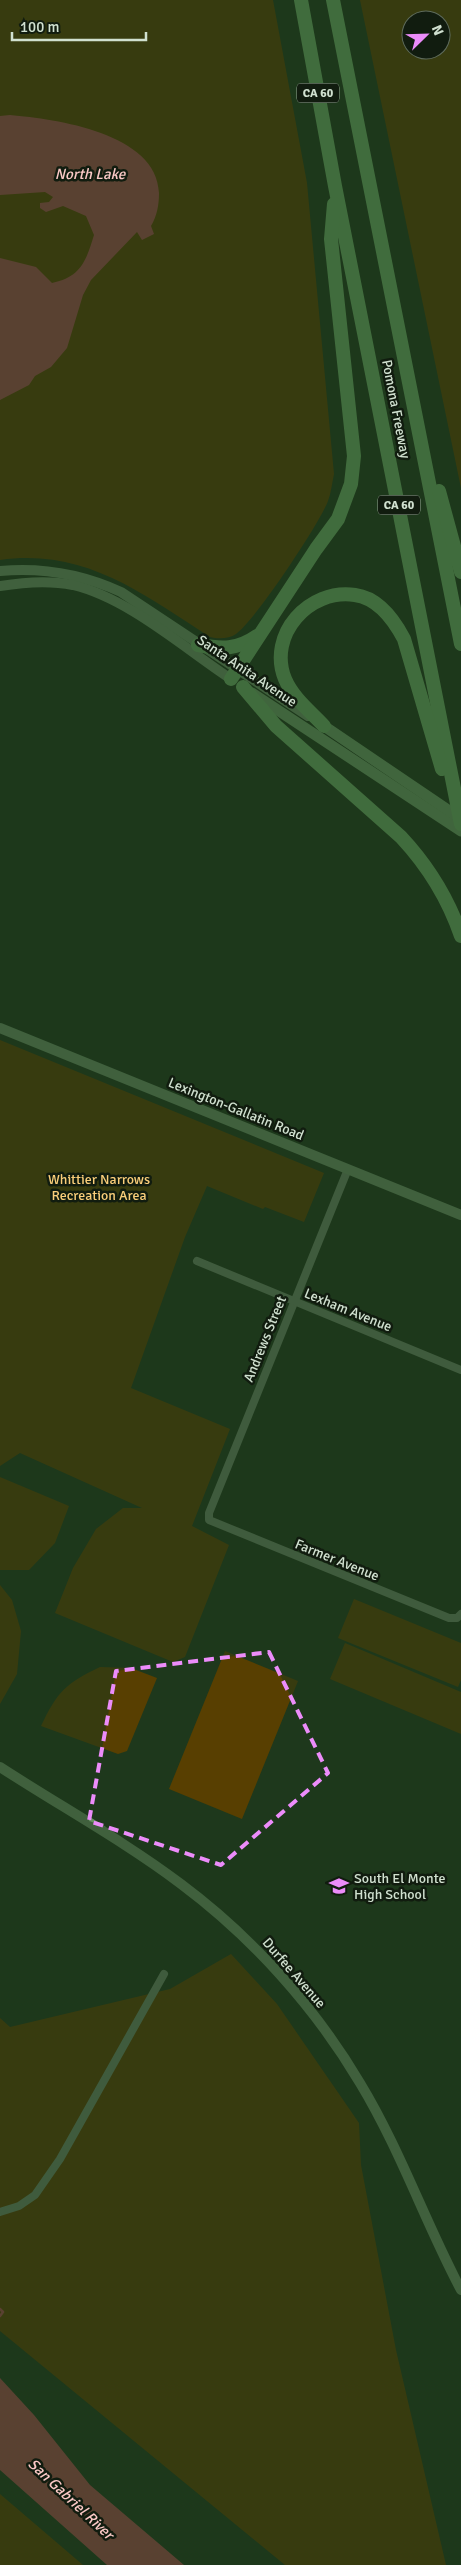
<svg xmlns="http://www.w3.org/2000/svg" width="461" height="2565" font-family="Signika,sans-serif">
<rect width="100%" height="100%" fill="#1e381c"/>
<!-- green -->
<g fill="#583f01" fill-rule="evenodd">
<path d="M0,0h273l34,183 27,291c-2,9 -3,19 -6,27 -8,22 -74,121 -92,133 -7,5 -18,5 -26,3 -67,-43 -125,-89 -210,-77z"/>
<path d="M360,0h101v488zM411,20h30v30h-30z"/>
<polygon points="0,1040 324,1173 304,1222 265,1207 263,1209 207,1186 185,1237 131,1388 230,1429 192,1526 229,1545 185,1657 173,1662 55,1613 73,1568 96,1529 123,1508 142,1508 20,1453 0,1466"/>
<polygon points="0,1477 69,1506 55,1543 29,1570 0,1570"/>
<polygon points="0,1585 12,1600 21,1631 17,1674 0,1704"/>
<polygon points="354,1599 461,1643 461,1680 458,1687 338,1638"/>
<polygon points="345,1643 461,1692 461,1734 330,1679"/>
<polygon points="225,1651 298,1681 242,1819 169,1789"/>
<path d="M100,1667l31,1 26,10 -30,73 -9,3 -77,-28c16,-34 25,-43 59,-59z"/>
<polygon points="231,1954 277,2004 359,2123 361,2165 396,2350 446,2565 285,2565 0,2331 0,2018 10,2027 170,1989"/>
<polygon points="0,2494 83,2565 0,2565"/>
</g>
<!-- water -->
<g fill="#a24d4c">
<path d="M10,115c46,4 147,18 149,78 0,12 -2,23 -8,33l3,8 -12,6 -5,-8 -46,48 -8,15 -16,53 -16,19 -16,9 -6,9 -29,15v-142l36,9 16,16c29,-6 34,-22 42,-48l-8,-19 -23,-10 -17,6 -6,-4v-5l9,-1 4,-5 -8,-5 -45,3v-79z"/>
<polygon points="0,2378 34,2415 90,2485 184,2565 107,2565 0,2470"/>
</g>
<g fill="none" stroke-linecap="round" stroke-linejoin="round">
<!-- stream -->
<polyline stroke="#a24d4c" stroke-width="2.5" points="0,2309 3,2312 0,2316"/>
<!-- street -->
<g stroke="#698566" stroke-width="8">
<polyline points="348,1169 209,1513 209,1520 449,1618 457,1618 461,1614"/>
<polyline points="197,1261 461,1370"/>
<polyline points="0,2212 19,2206 35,2195 60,2159 164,1974"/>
</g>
<!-- secondary -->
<g stroke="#6a9166" stroke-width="10">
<path d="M0,571c43,-4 82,3 121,21l187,124"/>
<path d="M0,586c24,-4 49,-6 73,-1 55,13 111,63 158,94"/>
<polyline points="0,1028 461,1215"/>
<path d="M0,1767c60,39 124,74 181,117 71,53 134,123 179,199 40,66 65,139 101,207"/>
</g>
<!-- primary -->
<g stroke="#6b9c66" stroke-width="11">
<polyline points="252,693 461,831"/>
<polyline points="324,726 461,819"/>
</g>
<!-- highway -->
<g stroke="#6cac66" stroke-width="14">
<polyline points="301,0 335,186 461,824"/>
<polyline points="333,0 461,644"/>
<polyline points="439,491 461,572"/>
<path d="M198,645c24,4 39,5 59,-9"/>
<polyline points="231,679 316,549 338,519 351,484 354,456 331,239 334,204"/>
<path d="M243,687l33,39 125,111c28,30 47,61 60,99"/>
<path d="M324,726c-14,-15 -31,-28 -39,-47 -18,-44 24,-91 70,-84 23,3 39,25 49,44l38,130"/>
</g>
</g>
<!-- marked area -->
<path d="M0 0H461V2565H0ZM269,1652l59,121 -107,92 -132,-44 27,-150z" fill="#1e381c" fill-opacity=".55" fill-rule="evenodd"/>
<path fill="none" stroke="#ec8cfa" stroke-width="4" stroke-dasharray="10 6" stroke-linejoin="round" d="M269,1652l59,121 -107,92 -132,-44 27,-150z"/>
<!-- icons -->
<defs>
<symbol id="school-bare" viewBox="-9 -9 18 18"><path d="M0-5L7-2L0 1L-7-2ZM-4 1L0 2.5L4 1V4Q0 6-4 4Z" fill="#ec8cfa" stroke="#111c0f" stroke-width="2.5" paint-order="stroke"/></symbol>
</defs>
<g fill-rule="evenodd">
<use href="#school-bare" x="325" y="1872" width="28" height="28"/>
</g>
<g text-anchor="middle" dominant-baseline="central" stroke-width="5" stroke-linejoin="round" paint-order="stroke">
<!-- shield labels -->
<g fill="#111c0f" stroke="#97a696" stroke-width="1">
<rect x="297" y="83.5" width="42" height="19" rx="4"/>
<rect x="378" y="495.5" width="42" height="19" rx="4"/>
</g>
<g font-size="12" font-weight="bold" fill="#d1e1d0">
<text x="318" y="93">CA 60</text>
<text x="399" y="505">CA 60</text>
</g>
<!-- street labels -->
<g font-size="14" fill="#d1e1d0" stroke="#111c0f">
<text transform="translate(396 409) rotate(79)">Pomona Freeway</text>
<text transform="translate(247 671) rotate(34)">Santa Anita Avenue</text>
<text transform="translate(236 1109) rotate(22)">Lexington-Gallatin Road</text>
<text transform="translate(348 1310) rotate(22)">Lexham Avenue</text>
<text transform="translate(265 1339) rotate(-68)">Andrews Street</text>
<text transform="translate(337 1560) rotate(22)">Farmer Avenue</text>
<text transform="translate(294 1973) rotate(49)">Durfee Avenue</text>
</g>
<!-- park labels -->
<g font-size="14" fill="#face7a" stroke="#111c0f">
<text x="99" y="1179">Whittier Narrows<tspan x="99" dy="16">Recreation Area</tspan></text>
</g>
<!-- poi labels -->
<g font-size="14" fill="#d1e1d0" stroke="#111c0f" text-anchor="start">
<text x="354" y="1878">South El Monte<tspan x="354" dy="16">High School</tspan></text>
</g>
<!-- water labels -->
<g font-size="15" font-style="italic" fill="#fbc9c6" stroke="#111c0f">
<text x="90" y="174">North Lake</text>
<text transform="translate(71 2499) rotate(43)">San Gabriel River</text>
</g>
</g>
<!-- north arrow -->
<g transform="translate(426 35) rotate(67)"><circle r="24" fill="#111c0f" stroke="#5e6b5c"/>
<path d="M0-4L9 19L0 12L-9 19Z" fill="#ec8cfa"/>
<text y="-8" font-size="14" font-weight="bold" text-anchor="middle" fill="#d1e1d0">N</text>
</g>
<!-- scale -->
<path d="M12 32v8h134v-8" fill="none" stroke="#d1e1d0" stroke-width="2.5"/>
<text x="20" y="32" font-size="15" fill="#d1e1d0" stroke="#111c0f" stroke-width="4" paint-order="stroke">100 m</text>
</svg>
